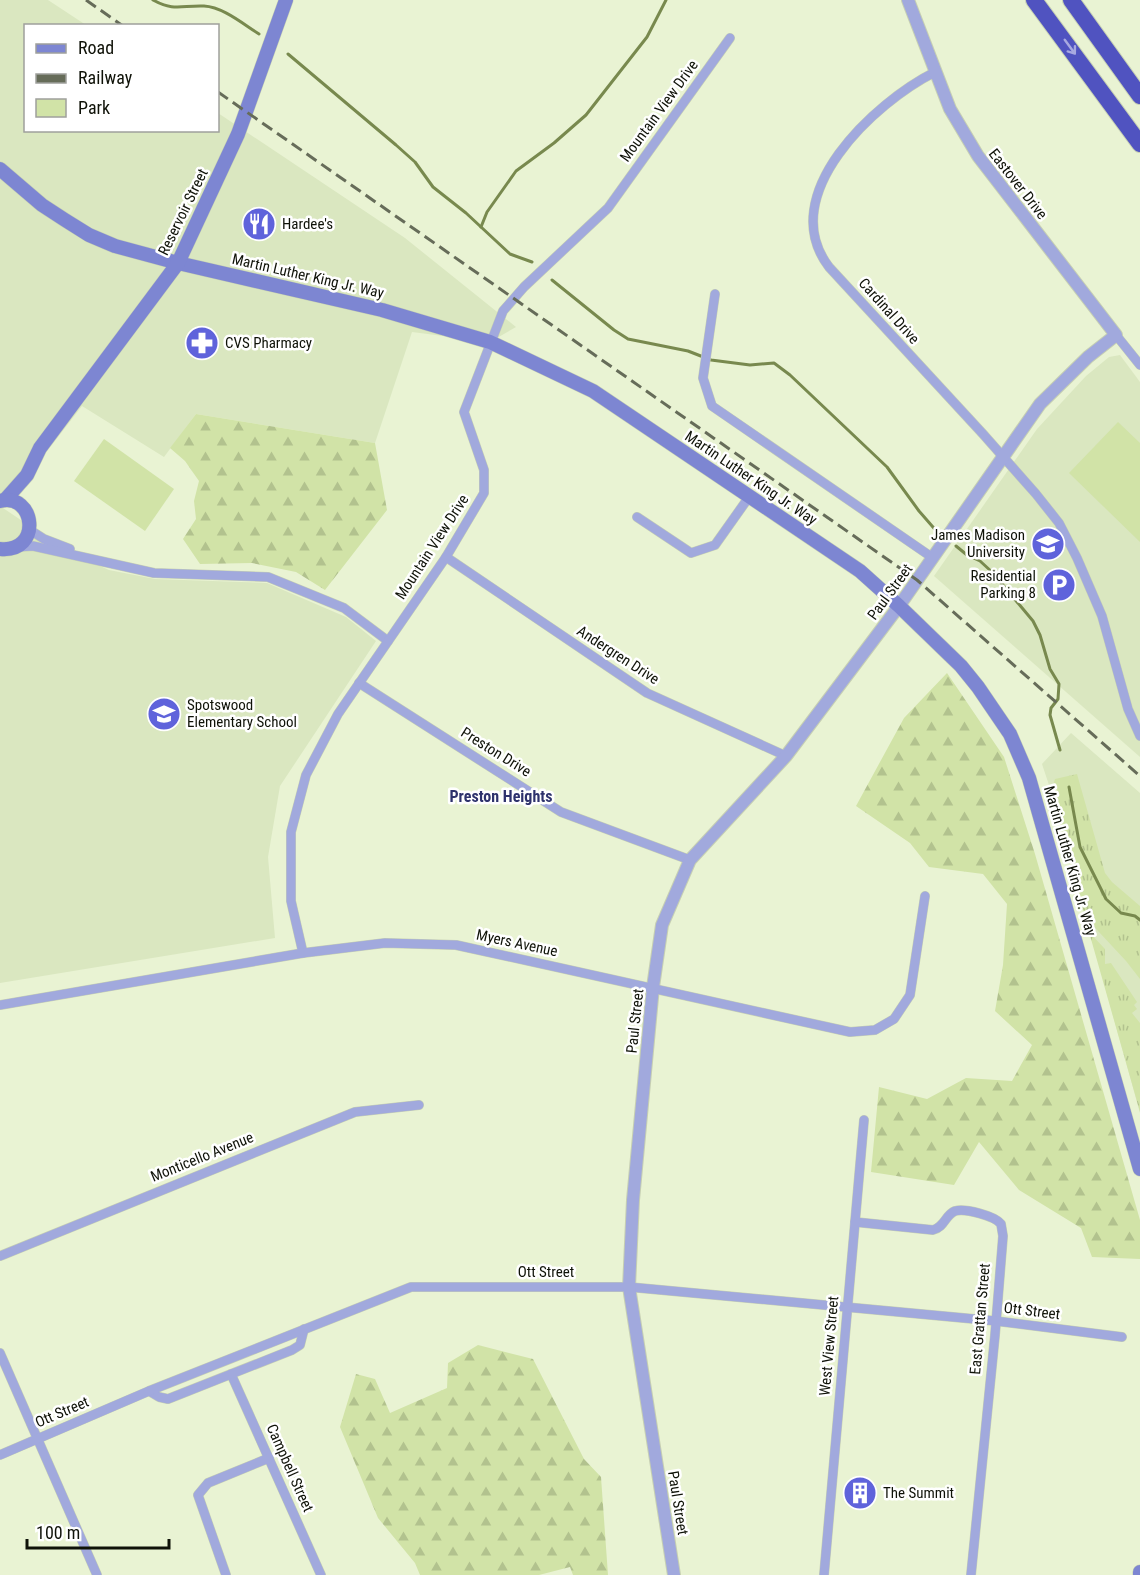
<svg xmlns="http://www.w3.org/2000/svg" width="1140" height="1575" font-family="'Roboto Condensed',sans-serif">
<defs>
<pattern id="grass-tufts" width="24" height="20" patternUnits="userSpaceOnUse" patternTransform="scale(1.5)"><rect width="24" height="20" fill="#d1e3a7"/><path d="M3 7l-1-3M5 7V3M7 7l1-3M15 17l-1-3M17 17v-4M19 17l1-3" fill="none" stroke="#b2c28e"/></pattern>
<pattern id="forest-firs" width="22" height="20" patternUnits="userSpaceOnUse" patternTransform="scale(1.5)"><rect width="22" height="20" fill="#d1e3a7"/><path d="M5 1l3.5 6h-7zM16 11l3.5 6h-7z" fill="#b2c28e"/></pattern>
</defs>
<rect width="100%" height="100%" fill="#e9f3d3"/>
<!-- built -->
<g fill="#dae7c0">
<polygon points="0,0 48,0 86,25 26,26 26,130 218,130 218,113 405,238 516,327 490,342 412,332 375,443 196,414 164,457 82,406 3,508 67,551 109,570 155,579 267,583 346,617 376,641 280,786 268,857 275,938 0,983"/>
<polygon points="1120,355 1140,382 1140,757 934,576 1037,429 1086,376 1109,357"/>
<polygon points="1071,733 1140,793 1140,1113 1051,791 1042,764"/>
</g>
<!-- grass -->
<g fill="url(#grass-tufts)">
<polygon points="1077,774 1105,873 1112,882 1140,906 1140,979 1126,961 1085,917 1051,791 1055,779"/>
<polygon points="1089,932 1105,949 1105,964 1111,963 1137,1002 1134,1005 1137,1009 1132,1013 1140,1023 1140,1112"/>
</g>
<!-- forest -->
<g fill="url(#forest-firs)">
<polygon points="196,414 375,443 387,510 325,590 296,572 252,563 200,564 183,539 196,519 194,501 199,481 185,461 170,448"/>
<polygon points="947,673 1004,757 1035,854 1140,1220 1140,1259 1092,1257 1081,1228 1019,1190 979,1142 954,1185 871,1172 879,1087 927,1099 966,1078 1012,1081 1032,1045 995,1011 1003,965 1007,904 983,874 929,867 910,843 856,806 904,718"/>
<polygon points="478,1345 533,1359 584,1459 601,1477 608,1575 573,1575 570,1567 539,1575 420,1575 415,1563 378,1518 340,1427 356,1374 375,1379 390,1413 447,1388 448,1363"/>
</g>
<!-- park -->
<g fill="#d1e3a7">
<polygon points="1118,422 1140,443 1140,542 1069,473"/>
<polygon points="104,439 174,489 145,531 74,481"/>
</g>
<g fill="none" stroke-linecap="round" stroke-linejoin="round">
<!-- stream -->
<g stroke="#78894e" stroke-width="3">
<path d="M153,0c22,12 29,5 51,6 19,1 39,18 55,28"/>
<polyline points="288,54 396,145 415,162 433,187 466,213 510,254 532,262"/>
<polyline points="481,227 487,212 516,171 554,143 586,115 647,37 666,0"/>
<polyline points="552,280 614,330 628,339 688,351 711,360 750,365 774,363 790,375 887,467 919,511 939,534"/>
<polyline points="956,546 967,555 980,561 992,572 1033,621 1040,635 1050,669 1059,684 1058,699 1051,708 1050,715 1060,750"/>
<polyline points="1069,787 1080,847 1106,899 1121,913 1135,916 1140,920"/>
</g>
<defs>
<g id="minor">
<path d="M935,72c-60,30 -161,123 -106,195l154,167 53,60 23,29 18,35 25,58 26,93 12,27"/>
<polyline points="715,294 703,378 712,406 933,558"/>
<polyline points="1116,335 1140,365"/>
<polyline points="637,517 691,553 715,545 749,497"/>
<polyline points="30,530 44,539 70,549"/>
<polyline points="18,547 33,546 154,573 268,577 344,608 388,641"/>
<polyline points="446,557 647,693 786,756"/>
<polyline points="359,683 561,812 690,860"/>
<polyline points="303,953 291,901 291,832 306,775 338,714 446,557 484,493 484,470 464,412 503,311 524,287 608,208 730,38"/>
<polyline points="0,1005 303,953 385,943 456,945 850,1032 875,1030 894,1019 910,995 925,896"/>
<path d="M855,1222l78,8c12,-3 12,-15 22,-19 10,-3 40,5 46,13l2,12 -8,99 -24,240"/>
<polyline points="0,1256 355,1112 419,1105"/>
<polyline points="0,1353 97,1575"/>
<polyline points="231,1374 321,1575"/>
<polyline points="149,1391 159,1397 168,1399 292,1350 300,1345 304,1329"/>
<polyline points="0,1455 149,1391 411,1287 629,1287 996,1321 1122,1337"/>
<polyline points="226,1575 198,1495 208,1483 269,1458"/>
<polyline points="824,1575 864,1120"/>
</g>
<polyline id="tertiary" points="674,1575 629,1287 633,1200 653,987 662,925 690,860 786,756 899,606 1040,404 1088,357 1116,335 978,156 950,109 908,0"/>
<g id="secondary">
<polyline points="0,169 42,205 65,220 89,235 115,246 178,263 382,310 490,342 593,391 860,571 899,606 961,666 978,687 1010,734 1029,778 1140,1169"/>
<polyline points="5,500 27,475 40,448 178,263 238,134 286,0"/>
<path d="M0,501c35,-9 43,52 0,48"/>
<polyline points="1140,1575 1140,1572"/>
</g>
<g id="motorway">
<polyline points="1034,0 1140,144"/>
<polyline points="1071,0 1140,96"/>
</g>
</defs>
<!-- minor casing -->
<use href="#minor" stroke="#c6cfb3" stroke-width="10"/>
<!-- tertiary casing -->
<use href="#tertiary" stroke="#c6cfb3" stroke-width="14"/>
<!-- secondary casing -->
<use href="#secondary" stroke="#c6cfb3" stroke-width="15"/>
<!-- motorway casing -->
<use href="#motorway" stroke="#c6cfb3" stroke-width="18"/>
<!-- minor -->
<use href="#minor" stroke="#a1a9dd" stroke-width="9"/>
<!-- tertiary -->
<use href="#tertiary" stroke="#a1a9dd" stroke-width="12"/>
<!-- secondary -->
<use href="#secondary" stroke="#7d86d2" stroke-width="14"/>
<!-- motorway -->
<use href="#motorway" stroke="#5053c0" stroke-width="16"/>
<!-- rail -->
<g stroke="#666c59" stroke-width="3" stroke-dasharray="12 6" stroke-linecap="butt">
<polyline points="86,0 123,26"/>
<polyline points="218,92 917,580 1140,776"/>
</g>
</g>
<!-- one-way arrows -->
<defs><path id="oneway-shaft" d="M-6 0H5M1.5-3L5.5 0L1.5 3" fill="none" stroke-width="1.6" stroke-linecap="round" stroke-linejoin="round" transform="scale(1.5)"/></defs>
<use stroke="#a8a9e0" href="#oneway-shaft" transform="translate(1070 47) rotate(54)"/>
<!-- icons -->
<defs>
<symbol id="restaurant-disc" viewBox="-11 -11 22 22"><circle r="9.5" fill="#5f63db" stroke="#fff"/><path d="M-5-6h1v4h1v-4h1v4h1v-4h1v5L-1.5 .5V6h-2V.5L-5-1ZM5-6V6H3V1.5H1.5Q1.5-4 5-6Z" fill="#fff"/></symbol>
<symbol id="pharmacy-disc" viewBox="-11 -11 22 22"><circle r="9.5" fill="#5f63db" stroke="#fff"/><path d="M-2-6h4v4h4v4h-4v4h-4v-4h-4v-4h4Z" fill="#fff"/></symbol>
<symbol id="university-disc" viewBox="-11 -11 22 22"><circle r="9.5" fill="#5f63db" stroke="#fff"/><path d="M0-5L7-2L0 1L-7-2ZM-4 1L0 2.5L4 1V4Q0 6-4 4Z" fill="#fff"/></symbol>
<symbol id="parking-disc" viewBox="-11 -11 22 22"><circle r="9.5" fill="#5f63db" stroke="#fff"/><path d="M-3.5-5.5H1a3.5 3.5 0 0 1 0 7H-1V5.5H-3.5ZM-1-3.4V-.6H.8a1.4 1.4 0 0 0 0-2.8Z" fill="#fff"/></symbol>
<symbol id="school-disc" viewBox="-11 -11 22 22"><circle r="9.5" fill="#5f63db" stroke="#fff"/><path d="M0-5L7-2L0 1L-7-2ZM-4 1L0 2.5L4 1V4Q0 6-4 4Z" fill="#fff"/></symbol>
<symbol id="building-disc" viewBox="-11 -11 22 22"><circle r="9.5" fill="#5f63db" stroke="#fff"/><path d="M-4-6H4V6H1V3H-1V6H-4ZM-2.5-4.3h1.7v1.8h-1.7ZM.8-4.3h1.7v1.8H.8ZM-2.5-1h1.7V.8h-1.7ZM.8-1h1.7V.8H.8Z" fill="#fff"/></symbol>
</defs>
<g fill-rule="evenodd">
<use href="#restaurant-disc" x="240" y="205" width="38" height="38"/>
<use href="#pharmacy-disc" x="183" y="324" width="38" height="38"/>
<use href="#university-disc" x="1029" y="525" width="38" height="38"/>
<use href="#parking-disc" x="1040" y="566" width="38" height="38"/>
<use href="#school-disc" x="145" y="695" width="38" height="38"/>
<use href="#building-disc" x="841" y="1474" width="38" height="38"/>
</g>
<g text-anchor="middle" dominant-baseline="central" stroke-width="5" stroke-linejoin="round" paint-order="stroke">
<!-- street labels -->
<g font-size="15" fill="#0f1208" stroke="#fff">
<text transform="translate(659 111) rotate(-54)">Mountain View Drive</text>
<text transform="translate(1018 184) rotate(52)">Eastover Drive</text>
<text transform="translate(183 212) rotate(-64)">Reservoir Street</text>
<text transform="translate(308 276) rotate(13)">Martin Luther King Jr. Way</text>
<text transform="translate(889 311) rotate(48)">Cardinal Drive</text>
<text transform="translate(751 478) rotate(34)">Martin Luther King Jr. Way</text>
<text transform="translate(432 547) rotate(-57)">Mountain View Drive</text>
<text transform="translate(890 592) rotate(-54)">Paul Street</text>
<text transform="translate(618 655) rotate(33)">Andergren Drive</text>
<text transform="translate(496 752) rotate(32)">Preston Drive</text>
<text transform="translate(1070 861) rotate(74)">Martin Luther King Jr. Way</text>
<text transform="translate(517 943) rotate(12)">Myers Avenue</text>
<text transform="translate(635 1021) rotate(-84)">Paul Street</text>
<text transform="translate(202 1157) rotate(-22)">Monticello Avenue</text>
<text x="546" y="1272">Ott Street</text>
<text transform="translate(1032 1311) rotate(7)">Ott Street</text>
<text transform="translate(980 1319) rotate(-85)">East Grattan Street</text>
<text transform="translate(829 1346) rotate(-85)">West View Street</text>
<text transform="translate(62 1412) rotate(-23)">Ott Street</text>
<text transform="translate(290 1468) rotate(66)">Campbell Street</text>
<text transform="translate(678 1503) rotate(81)">Paul Street</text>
</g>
<!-- poi labels -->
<g font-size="15" fill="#0f1208" stroke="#fff" text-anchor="start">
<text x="282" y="224">Hardee's</text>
<text x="225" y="343">CVS Pharmacy</text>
<text x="1025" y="535" text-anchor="end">James Madison<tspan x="1025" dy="17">University</tspan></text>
<text x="1036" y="576" text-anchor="end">Residential<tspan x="1036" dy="17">Parking 8</tspan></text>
<text x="187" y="705">Spotswood<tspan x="187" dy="17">Elementary School</tspan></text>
<text x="883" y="1493">The Summit</text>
</g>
<!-- neighbourhood labels -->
<g font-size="16" font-weight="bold" fill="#2e326c" stroke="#fff">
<text x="501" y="796">Preston Heights</text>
</g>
</g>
<!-- legend -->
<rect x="24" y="24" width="195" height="108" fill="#ffffff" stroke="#9fa09c" stroke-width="1.5"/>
<rect x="36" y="44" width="30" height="9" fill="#7d86d2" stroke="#9fa09c" stroke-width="1.5"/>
<text x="78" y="54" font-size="18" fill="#0f1208">Road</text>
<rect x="36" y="74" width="30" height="9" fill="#666c59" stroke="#9fa09c" stroke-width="1.5"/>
<text x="78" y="84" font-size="18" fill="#0f1208">Railway</text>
<rect x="36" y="99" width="30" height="18" fill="#d1e3a7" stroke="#9fa09c" stroke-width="1.5"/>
<text x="78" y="114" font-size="18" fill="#0f1208">Park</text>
<!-- scale -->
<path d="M27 1539v9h142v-9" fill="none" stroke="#0f1208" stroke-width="3"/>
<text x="36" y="1539" font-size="18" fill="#0f1208" stroke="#ffffff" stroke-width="4.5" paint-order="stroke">100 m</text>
</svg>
